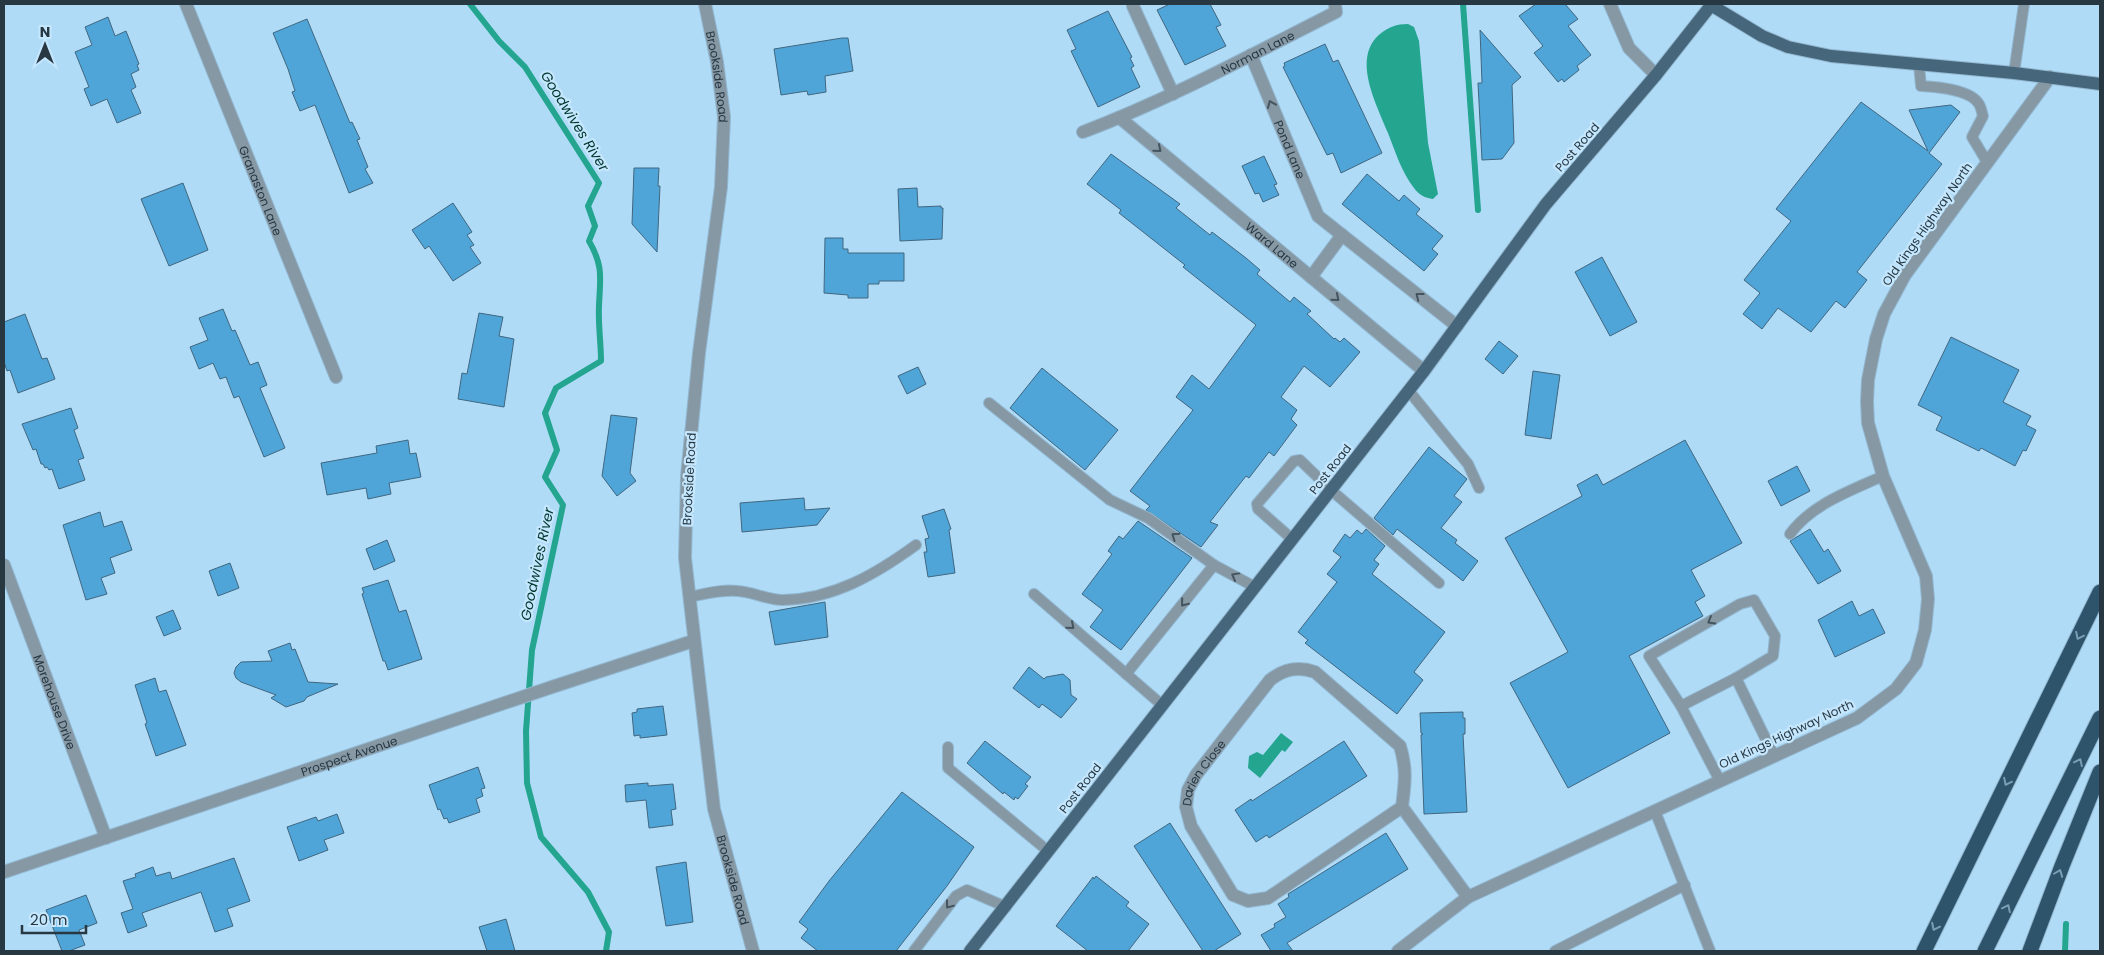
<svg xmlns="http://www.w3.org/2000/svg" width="2104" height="955" font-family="Poppins,sans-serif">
<rect width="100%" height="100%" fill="#b0dbf7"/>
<!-- water -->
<g fill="#23a58f">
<path d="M1408,24l6,3 5,14 9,102 10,51 -5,5c-8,-1 -14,-4 -19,-11 -12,-15 -19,-37 -26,-55 -11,-28 -37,-75 -8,-99 9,-7 16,-10 28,-10z"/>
<polygon points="1281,733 1293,742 1285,752 1282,750 1260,778 1248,768 1249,756 1257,752 1263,755"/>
</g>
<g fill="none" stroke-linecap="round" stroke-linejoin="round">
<!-- stream -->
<g stroke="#23a58f" stroke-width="6">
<path d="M470,4l29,37 26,26 74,116 -11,23 7,20 -6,15c15,26 11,37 10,65 -1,18 2,37 2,55l-45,27 -11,25 12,37 -12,27 18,28 -31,145 -6,81 1,52 14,54 47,55 21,40 -3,19"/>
<polyline points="1463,4 1478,210"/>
<polyline points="2065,951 2066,924"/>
</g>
</g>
<!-- building -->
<g fill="#50a5d8" stroke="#406780">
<polygon points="1170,4 1210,4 1221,25 1216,27 1226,46 1185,65 1157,10"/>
<polygon points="1536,4 1565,4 1578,19 1568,26 1591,55 1577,66 1579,70 1564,82 1562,79 1558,82 1534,53 1543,46 1519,16"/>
<polygon points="1108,11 1132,57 1130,58 1134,66 1131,68 1140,87 1098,107 1071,51 1076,49 1067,30"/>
<polygon points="108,17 115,36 126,31 139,64 137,65 139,70 131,74 136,87 131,90 141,113 117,123 107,99 91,106 84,89 89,87 75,52 92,45 85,27"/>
<polygon points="307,19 350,123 352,122 360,139 357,140 368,167 365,169 373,183 349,193 315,105 300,111 292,92 295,91 288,69 273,33"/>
<polygon points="1480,30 1521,77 1512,85 1514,143 1502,159 1482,160 1478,83 1482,83"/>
<polygon points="842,38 848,38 853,71 825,76 826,92 808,95 807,91 781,95 774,49"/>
<polygon points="1325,44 1333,62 1338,60 1382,153 1341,173 1333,153 1327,155 1283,67 1285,66 1284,63"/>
<polygon points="1861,102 1928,151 1909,110 1951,105 1960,112 1929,153 1942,164 1857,272 1867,280 1845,308 1836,301 1811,332 1778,308 1762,329 1743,314 1760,293 1744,280 1791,221 1776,209"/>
<polygon points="1111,154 1180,204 1176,208 1210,235 1212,232 1246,258 1260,270 1257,274 1290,302 1294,297 1311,311 1307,314 1334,339 1335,338 1340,342 1344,338 1360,352 1330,387 1304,366 1281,397 1297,410 1291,419 1297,425 1274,456 1269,452 1249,478 1246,476 1210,522 1218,525 1201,547 1146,510 1150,506 1130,491 1193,410 1176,397 1192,375 1209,389 1256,325 1183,267 1185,265 1119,213 1121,210 1087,184"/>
<polygon points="1264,156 1277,184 1274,185 1279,195 1263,202 1259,193 1255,194 1242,166"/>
<polygon points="634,168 659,168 658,186 660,186 657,252 632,224"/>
<polygon points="1367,174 1399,201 1404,195 1420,209 1416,214 1443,236 1432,249 1438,254 1424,271 1342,204"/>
<polygon points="183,183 208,250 169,266 141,199"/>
<polygon points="917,188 918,207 941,206 941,208 943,208 942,239 900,241 898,189"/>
<polygon points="453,203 472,232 467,235 474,245 470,247 481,263 453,281 429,246 425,249 412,230"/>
<polygon points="825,238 843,238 843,249 848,249 848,253 904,253 904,281 879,281 879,284 868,284 868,298 848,298 848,295 824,293"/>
<polygon points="1602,257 1637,322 1610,336 1575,272"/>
<polygon points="223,309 232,331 235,330 250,365 258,362 267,385 260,388 285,448 264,457 239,396 234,398 226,377 220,379 213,363 199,369 190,347 208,340 199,318"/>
<polygon points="479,313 503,317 499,336 514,339 504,407 458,399 462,373 467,374"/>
<polygon points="25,314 42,359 47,358 55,379 18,393 10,370 7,371 4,362 4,322"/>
<polygon points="1951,337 2019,370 2003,402 2031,416 2026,425 2036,430 2026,451 2023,450 2015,466 1981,448 1979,451 1936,430 1942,417 1918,405"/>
<polygon points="1499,341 1518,356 1503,374 1485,359"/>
<polygon points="918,367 926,384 907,394 898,376"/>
<polygon points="1042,368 1118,430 1085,470 1010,408"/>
<polygon points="1533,371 1560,375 1551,439 1525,435"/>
<polygon points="71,408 78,428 74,430 84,458 78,460 85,480 59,489 52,469 49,470 47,467 45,468 43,464 41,464 36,449 33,450 22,424"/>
<polygon points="611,415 637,418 630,473 636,481 617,496 602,476"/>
<polygon points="408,440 410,454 416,453 421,477 389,483 391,494 368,499 366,488 327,495 321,463 377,453 376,446"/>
<polygon points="1685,440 1742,543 1691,570 1705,596 1695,602 1703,616 1629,656 1670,733 1568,788 1510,683 1568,652 1505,538 1582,496 1577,485 1597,474 1603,485"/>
<polygon points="1429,447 1467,479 1454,496 1462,502 1441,528 1457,540 1455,543 1478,561 1463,581 1397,529 1393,535 1374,518"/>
<polygon points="1797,466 1810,491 1781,506 1768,481"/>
<polygon points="804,498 805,510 830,508 817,525 742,532 740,503"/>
<polygon points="944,509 951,529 949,530 955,573 928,577 924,552 927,552 925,539 929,538 922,516"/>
<polygon points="100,512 104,527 122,521 132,550 110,558 115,573 101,578 107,594 86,600 63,525"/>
<polygon points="1138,521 1192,558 1121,650 1090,627 1103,610 1082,594 1112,554 1108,551 1119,536 1123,539"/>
<polygon points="1366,529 1385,546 1374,560 1379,564 1372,574 1445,632 1414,672 1423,680 1397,714 1305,643 1308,640 1298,632 1337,582 1327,574 1341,557 1333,551 1345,534 1350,538 1357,530 1362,534"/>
<polygon points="1810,529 1824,552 1828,549 1841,571 1818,584 1790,541"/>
<polygon points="387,540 395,561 374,570 366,549"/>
<polygon points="230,563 239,588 218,596 209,571"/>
<polygon points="388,580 399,612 406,610 422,659 388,670 385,661 383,661 362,594 364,593 362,588"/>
<polygon points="1852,601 1859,616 1873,609 1885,633 1835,657 1818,620"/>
<polygon points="825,602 828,637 775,645 769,612"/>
<polygon points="173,610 181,629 164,636 156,617"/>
<polygon points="290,643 292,650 295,649 308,682 338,684 307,697 304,701 286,707 271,698 276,695 241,682 236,678 234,673 236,667 241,662 272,661 268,651"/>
<polygon points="1029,667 1044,679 1046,677 1063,674 1070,680 1071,695 1077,699 1061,718 1042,704 1039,708 1013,688"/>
<polygon points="155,678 159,692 166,690 186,745 156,756 145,724 147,723 135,685"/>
<polygon points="663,706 667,735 640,738 640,735 634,736 632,713 637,712 637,709"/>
<polygon points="1463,712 1463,718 1465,718 1465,734 1463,734 1467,812 1424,814 1421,735 1423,734 1421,733 1420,713"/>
<polygon points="985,741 1031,777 1025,784 1028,786 1018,799 1015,797 1014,800 1004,792 1003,794 967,763"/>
<polygon points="1344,741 1367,776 1269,838 1267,835 1256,842 1235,810 1251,799 1252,801"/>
<polygon points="478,767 485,788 481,789 483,796 476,799 480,812 449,823 447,818 444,819 440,809 438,810 429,785"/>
<polygon points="648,783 648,786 673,784 676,809 671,810 673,825 649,828 646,800 626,802 625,785"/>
<polygon points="902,792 974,847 947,886 896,951 818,951 801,938 808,929 799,922 829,881"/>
<polygon points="337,814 344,833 324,840 328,850 299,861 287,827 316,817 318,821"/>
<polygon points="1170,823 1241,934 1214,951 1203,951 1134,846"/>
<polygon points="1386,833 1408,869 1287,943 1293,951 1271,951 1261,935 1275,927 1274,924 1286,917 1278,904 1289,897 1288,894 1301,886"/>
<polygon points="234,858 250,901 227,909 233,926 215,932 201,892 142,913 147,926 128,933 121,913 133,909 123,881 136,877 135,874 153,867 156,876 170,872 172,879"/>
<polygon points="686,862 693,922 666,926 656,867"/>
<polygon points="1096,876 1129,902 1126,906 1149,924 1128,951 1088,951 1056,926 1093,877 1094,879"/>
<polygon points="86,895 97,923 79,930 85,945 69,951 62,951 46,910"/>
<polygon points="506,919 515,951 487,951 479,927"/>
</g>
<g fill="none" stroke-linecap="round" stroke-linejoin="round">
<defs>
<g id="service">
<path d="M1919,65l2,21c16,1 49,3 58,18 2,3 3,9 4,12l-11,21 15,25"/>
<polyline points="2014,73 2024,4"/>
<polyline points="1409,391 1468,464 1479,488"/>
<polyline points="989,403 1110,500 1148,518 1214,565 1255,587"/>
<path d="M1790,534c22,-30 60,-43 93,-58"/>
<polyline points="1292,539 1258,509 1257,504 1294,461 1300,460 1331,490 1439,583"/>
<polyline points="1034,594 1162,705"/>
<path d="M689,597c16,-3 32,-8 49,-6 15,1 30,9 45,9 51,-1 93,-26 133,-55"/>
<polyline points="1126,674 1214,565"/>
<polyline points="1681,706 1649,656 1740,604 1754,600 1775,636 1773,656 1736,678"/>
<polyline points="948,747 948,768 1048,851"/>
<polyline points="1720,781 1681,706 1736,678 1774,756"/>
<polyline points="1655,811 1710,951"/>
<polyline points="914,951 956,896 967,890 1006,907"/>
<polyline points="1555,951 1685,885"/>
</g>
<g id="minor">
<path id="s1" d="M186,4l150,373"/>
<path id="s2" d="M705,4l12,58 7,55 -3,70 -22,166 -12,123 -2,82 29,251 39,142"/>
<polyline points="1610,4 1629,48 1656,75"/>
<polyline points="1133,6 1173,94"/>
<path id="s3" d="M1251,55l67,161 139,110"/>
<path id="s4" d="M1120,118l304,253"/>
<path id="s5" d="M1083,132c87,-33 170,-78 253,-120l-1,-8"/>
<polyline points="1311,277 1342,235"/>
<path id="s6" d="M4,565l102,273"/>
<path id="s7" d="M1402,807l-134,91 -20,3 -15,-6 -42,-69 -5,-19 2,-17 8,-15 74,-95c14,-11 28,-14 45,-8l85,74c7,23 5,37 2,61l66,90"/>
<path id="s8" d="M4,872l548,-185 141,-46"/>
</g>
<polyline id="tertiary" points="1398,951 1468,897 1857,718 1896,689 1916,663 1925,630 1928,599 1926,576 1883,476 1868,423 1867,402 1868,380 1876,339 1884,314 1905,275 2050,77"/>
<g id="primary">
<polyline points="1711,5 1762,36 1788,47 1831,56 2014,73 2100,84"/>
<polyline points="970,951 1424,371 1546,204 1656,75 1712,4"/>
</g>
<g id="motorway">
<polyline points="1924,951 2100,592"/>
<polyline points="1985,951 2100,718"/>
<polyline points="2030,951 2062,866 2100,772"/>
</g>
</defs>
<!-- service casing -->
<use href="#service" stroke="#92b7cf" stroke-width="12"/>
<!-- minor casing -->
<use href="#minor" stroke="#92b7cf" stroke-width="14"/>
<!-- tertiary casing -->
<use href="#tertiary" stroke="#92b7cf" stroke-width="14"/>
<!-- primary casing -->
<use href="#primary" stroke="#92b7cf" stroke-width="14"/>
<!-- motorway casing -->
<use href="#motorway" stroke="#92b7cf" stroke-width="17"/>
<!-- service -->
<use href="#service" stroke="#8798a5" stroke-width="10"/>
<!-- minor -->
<use href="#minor" stroke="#8798a5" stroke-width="12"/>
<!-- tertiary -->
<use href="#tertiary" stroke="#8798a5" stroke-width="12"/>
<!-- primary -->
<use href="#primary" stroke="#46667b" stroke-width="12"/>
<!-- motorway -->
<use href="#motorway" stroke="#2e546c" stroke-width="15"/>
</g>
<!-- one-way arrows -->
<defs><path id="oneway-chevron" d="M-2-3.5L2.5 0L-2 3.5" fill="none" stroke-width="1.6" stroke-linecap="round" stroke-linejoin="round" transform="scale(1.25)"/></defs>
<g stroke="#445560">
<use href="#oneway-chevron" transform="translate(1271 104) rotate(-113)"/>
<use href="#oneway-chevron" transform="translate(1158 149) rotate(40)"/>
<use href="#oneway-chevron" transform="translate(1419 296) rotate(-142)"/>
<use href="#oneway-chevron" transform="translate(1336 298) rotate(40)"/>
<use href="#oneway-chevron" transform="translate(1175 536) rotate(-145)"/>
<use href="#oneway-chevron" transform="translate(1235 576) rotate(-151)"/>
<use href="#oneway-chevron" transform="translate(1184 603) rotate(129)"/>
<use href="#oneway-chevron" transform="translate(1711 621) rotate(150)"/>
<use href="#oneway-chevron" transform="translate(1071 626) rotate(41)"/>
<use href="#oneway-chevron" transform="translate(949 905) rotate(127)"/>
</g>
<g stroke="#7a9eb5">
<use href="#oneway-chevron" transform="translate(2079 636) rotate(116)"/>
<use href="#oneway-chevron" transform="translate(2079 762) rotate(-64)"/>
<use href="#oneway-chevron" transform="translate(2007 782) rotate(116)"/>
<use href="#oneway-chevron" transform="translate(2059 873) rotate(-69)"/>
<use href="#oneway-chevron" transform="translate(2007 908) rotate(-64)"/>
<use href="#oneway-chevron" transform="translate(1935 927) rotate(116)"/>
</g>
<g text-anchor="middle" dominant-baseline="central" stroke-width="4.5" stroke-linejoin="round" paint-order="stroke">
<!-- street labels -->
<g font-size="12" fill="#273843" stroke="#c5e7fe">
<text stroke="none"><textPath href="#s5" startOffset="192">Norman Lane</textPath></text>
<text stroke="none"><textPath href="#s2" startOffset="74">Brookside Road</textPath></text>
<text transform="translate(1577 147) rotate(-49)">Post Road</text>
<text stroke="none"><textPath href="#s3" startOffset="102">Pond Lane</textPath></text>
<text stroke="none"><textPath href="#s1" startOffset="201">Granaston Lane</textPath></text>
<text transform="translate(1927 224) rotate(-55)">Old Kings Highway North</text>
<text stroke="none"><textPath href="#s4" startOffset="198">Ward Lane</textPath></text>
<text transform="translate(1330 469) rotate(-52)">Post Road</text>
<text transform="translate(689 479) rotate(-87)">Brookside Road</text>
<text stroke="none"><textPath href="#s6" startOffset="146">Morehouse Drive</textPath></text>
<text transform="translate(1786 734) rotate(-25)">Old Kings Highway North</text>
<text stroke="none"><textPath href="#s8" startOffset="364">Prospect Avenue</textPath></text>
<text stroke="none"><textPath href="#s7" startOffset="338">Darien Close</textPath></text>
<text transform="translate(1080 788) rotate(-52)">Post Road</text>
<text stroke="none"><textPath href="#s2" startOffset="884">Brookside Road</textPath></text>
</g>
<!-- water labels -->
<g font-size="14" font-style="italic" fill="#00362d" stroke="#c5e7fe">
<text transform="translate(575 121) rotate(58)">Goodwives River</text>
<text transform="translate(537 564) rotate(-78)">Goodwives River</text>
</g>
</g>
<!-- border -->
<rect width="2104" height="955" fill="none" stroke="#273843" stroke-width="10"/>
<!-- north arrow -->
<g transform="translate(45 45)" stroke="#c5e7fe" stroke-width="4" paint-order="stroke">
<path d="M0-4L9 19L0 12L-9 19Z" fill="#273843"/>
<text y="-8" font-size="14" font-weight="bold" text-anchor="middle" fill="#273843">N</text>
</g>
<!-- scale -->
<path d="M22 925v8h64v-8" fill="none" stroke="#273843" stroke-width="2.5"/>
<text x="30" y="925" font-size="15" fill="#273843" stroke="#c5e7fe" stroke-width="4" paint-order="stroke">20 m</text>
</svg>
